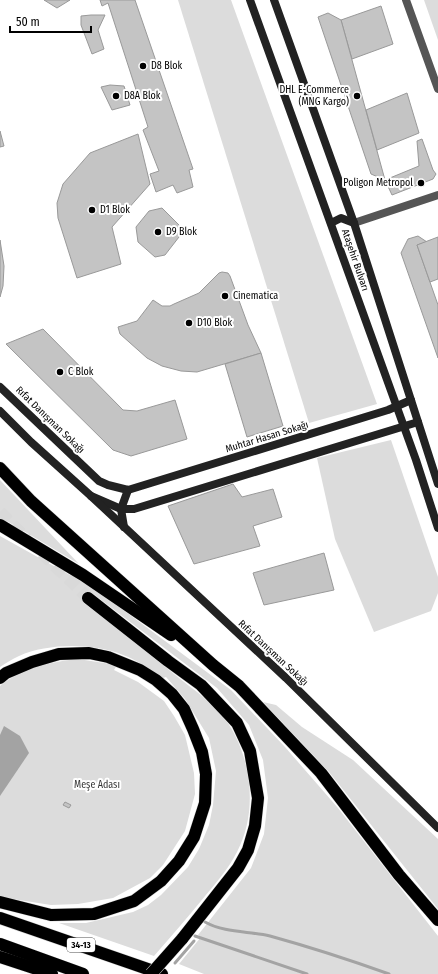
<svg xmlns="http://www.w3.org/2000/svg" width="438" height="974" font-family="'Fira Sans Condensed',sans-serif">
<rect width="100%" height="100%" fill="#fff"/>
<!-- green -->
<g fill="#dcdcdc">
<polygon points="178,0 231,0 377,404 309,423"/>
<polygon points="424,0 438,0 438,40"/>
<polygon points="391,440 438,577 438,593 431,611 374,632 335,539 317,458"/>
<polygon points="0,480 79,564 0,517"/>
<path d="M0,536l95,53 136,101 54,57 53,61 100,128v38h-234l-25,-10 22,-27 -3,-2 53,-67 13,-34 4,-36 -5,-38 -14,-35 -32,-37 -125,-95 -8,10c31,23 60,47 90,71 18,15 41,29 54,49 24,37 30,89 9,129 -9,18 -23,33 -36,49 -15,18 -31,37 -47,55l-95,-33h27l47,-11 15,-7 13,-10 27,-28 11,-18 10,-24 4,-20 3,-34 -7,-33 -24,-39 -19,-22 -3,1c-13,-8 -26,-18 -40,-23 -29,-12 -75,-12 -104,1 -7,3 -13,7 -19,11z"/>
<path d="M78,659l39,6 -3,5 24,12 26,19 10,15 11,19 9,38 1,21 -10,37 -22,34 -13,13 -37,20 -35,6 -27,1 -51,-8v-211c22,-18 50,-24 78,-27z"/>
<polygon points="263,702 276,705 302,727 353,760 438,839 438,909 329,772"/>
</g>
<!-- water -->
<polygon fill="#a3a3a3" points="4,726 20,736 29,753 0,796 0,735"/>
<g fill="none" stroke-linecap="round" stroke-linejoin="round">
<!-- stream -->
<g stroke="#a3a3a3" stroke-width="3">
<path d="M205,922c20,11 43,9 65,14 40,11 80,24 119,38"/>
<polyline points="195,936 307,974"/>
<polyline points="175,963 194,941"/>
</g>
</g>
<!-- building -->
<g fill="#c4c4c4" stroke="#999">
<polygon points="44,0 70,0 57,8"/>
<polygon points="100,0 135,0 193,169 189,170 193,187 177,193 173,185 156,192 150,174 159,171 143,130 148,127 108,3 102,6"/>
<polygon points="381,6 393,44 352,59 341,20"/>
<polygon points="328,13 341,20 385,180 371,174 318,17"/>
<polygon points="91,15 105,15 98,30 104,49 92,54 81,25 81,16"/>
<polygon points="110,85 124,86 130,105 112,110 101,87"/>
<polygon points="407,93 419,133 377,150 366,110"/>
<polygon points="0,131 4,146 0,147"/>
<polygon points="138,134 150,184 112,227 121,264 77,278 58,218 57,203 63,184 90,153"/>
<polygon points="422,139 433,170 436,174 433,179 392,195 385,180 419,166 417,141"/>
<polygon points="162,208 181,227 179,237 165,255 155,257 138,242 136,227 149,211"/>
<polygon points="418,236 427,242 417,245 438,305 438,358 401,253 408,239"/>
<polygon points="438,237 438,279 430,282 417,245"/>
<polygon points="0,240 4,266 3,286 0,297"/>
<polygon points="222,272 228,273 230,276 248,325 261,353 197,372 181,371 162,366 147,358 120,334 118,327 137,321 153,300 162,306 170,306 174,304 199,293 219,273"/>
<polygon points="43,329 123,410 137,411 175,400 187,439 131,456 113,450 6,344"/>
<polygon points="261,353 283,426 247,437 225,364"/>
<polygon points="233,484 242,497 273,489 282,517 253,526 260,546 194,564 168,506"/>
<polygon points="324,553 334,590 264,605 253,573"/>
<polygon points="65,802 71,805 69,808 63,805"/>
</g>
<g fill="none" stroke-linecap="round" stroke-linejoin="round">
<!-- highway-tunnel -->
<g stroke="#d9d9d9" stroke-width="12" stroke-dasharray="12 6" stroke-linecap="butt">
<polyline points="0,512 27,539"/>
<polyline points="42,553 88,598"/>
</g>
<defs>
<g id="highway">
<polyline points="0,468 31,501 213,665 239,686 321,773 399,875 438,920"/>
<polyline points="0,525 83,575 171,635"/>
<polyline points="88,598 168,661 201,685 237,723 250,751 258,798 255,826 248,850 238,868 182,939"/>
<polyline points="0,678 6,673 32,662 59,654 89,653 108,657 140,670 156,680 172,694 184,709 193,729 202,752 206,774 205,803 194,837 179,861 161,881 134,901 94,914 51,915 0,902"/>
<polyline points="0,918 162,974"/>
<polyline points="0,944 83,974"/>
<polyline points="0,957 52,974"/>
</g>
</defs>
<!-- highway casing -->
<use href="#highway" stroke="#dbdbdb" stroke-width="13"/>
<!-- street -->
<g stroke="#555" stroke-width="8">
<polyline points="406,0 438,89"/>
<polyline points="354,223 438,195"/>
</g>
<!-- secondary -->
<g stroke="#222" stroke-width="8">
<polyline points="250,0 416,460 438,528"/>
<polyline points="274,0 354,223 438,484"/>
<polyline points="331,223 341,218 354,223"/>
<polyline points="0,387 99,481 108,485 128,490"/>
<polyline points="0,411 31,442 91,496 121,509 134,509 418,422"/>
<polyline points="128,490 388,410 411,400"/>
<polyline points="91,496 286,678 438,828"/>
<polyline points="124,527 121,509 128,490"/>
</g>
<!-- highway -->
<use href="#highway" stroke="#000" stroke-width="12"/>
<defs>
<polyline id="highway-bridge" points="151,974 182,939"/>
</defs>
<!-- highway-bridge casing -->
<use href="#highway-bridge" stroke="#dbdbdb" stroke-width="13" stroke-linecap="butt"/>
<!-- highway-bridge -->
<use href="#highway-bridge" stroke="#000" stroke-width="12"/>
</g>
<!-- markers -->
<g fill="#000" stroke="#fff" stroke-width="1.5">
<circle cx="143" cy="66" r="4"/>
<circle cx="116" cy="96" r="4"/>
<circle cx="357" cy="96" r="4"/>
<circle cx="421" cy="183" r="4"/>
<circle cx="92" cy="210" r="4"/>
<circle cx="158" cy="232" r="4"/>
<circle cx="225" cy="296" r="4"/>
<circle cx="189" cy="323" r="4"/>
<circle cx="60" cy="372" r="4"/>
</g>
<g text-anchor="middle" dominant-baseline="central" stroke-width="4" stroke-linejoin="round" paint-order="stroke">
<!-- shield labels -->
<rect fill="#fff" stroke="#4c4c4c" stroke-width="1" x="67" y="938" width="28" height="14" rx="3"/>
<g font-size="9" font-weight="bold" fill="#000">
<text x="81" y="945">34-13</text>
</g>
<!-- poi labels -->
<g font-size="10" fill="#000" stroke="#fff" text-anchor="start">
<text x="151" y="66">D8 Blok</text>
<text x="349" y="90" text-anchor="end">DHL E-Commerce<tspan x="349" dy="12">(MNG Kargo)</tspan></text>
<text x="124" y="96">D8A Blok</text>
<text x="413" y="183" text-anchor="end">Poligon Metropol</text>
<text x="100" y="210">D1 Blok</text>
<text x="166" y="232">D9 Blok</text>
<text x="233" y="296">Cinematica</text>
<text x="197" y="323">D10 Blok</text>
<text x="68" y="372">C Blok</text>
</g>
<!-- street labels -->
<g font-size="10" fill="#000" stroke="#fff">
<text transform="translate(355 260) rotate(71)">Ataşehir Bulvarı</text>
<text transform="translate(50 420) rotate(44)">Rıfat Danışman Sokağı</text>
<text transform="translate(267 437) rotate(-17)">Muhtar Hasan Sokağı</text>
<text transform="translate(273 653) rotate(43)">Rıfat Danışman Sokağı</text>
</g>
<!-- park labels -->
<g font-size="10" fill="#333" stroke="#fff">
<text x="97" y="785">Meşe Adası</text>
</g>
</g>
<!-- scale -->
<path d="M10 26v6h81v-6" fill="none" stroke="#000000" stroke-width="2"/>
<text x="16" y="26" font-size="12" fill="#000000" stroke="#ffffff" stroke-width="3" paint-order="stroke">50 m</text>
</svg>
